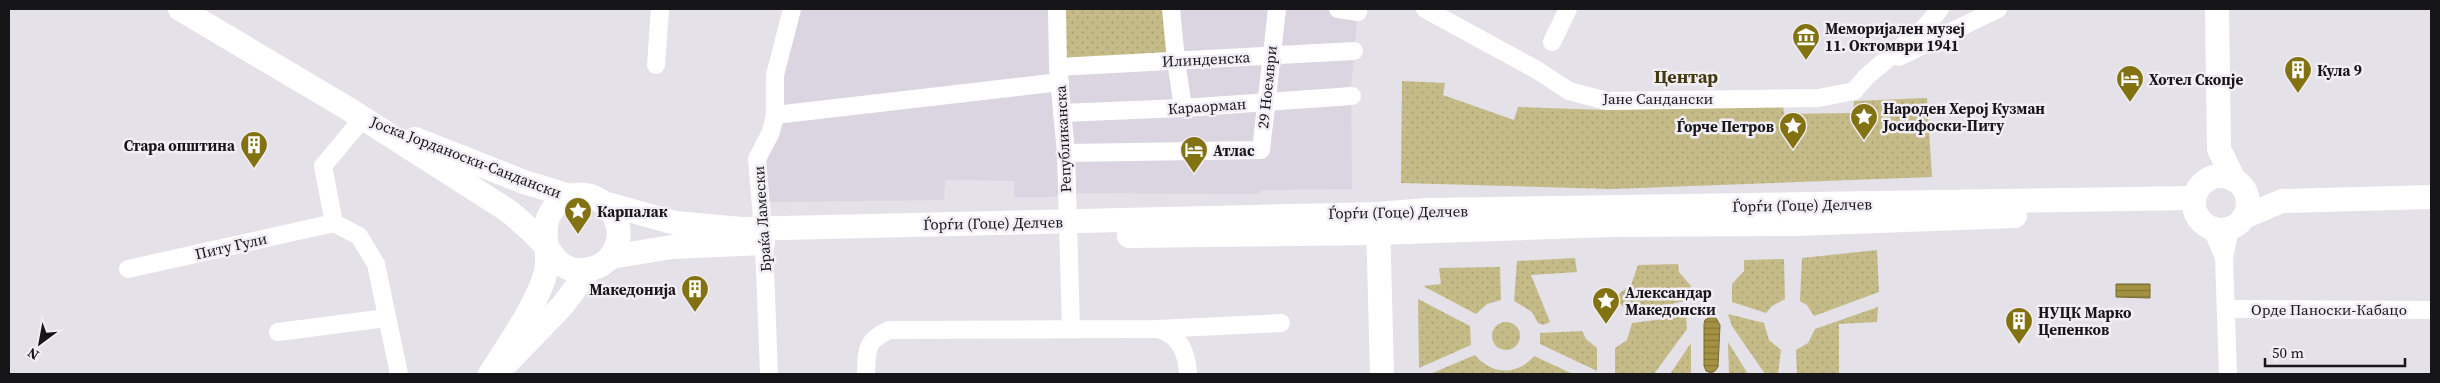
<svg xmlns="http://www.w3.org/2000/svg" width="2440" height="383" font-family="'Source Serif 4',serif">
<defs>
<pattern id="green-dots" width="8" height="8" patternUnits="userSpaceOnUse" patternTransform="scale(1.25)"><rect width="8" height="8" fill="#c5bb88"/><path d="M2 2h.1M6 6h.1" fill="none" stroke="#a8a075" stroke-width="1.8" stroke-linecap="round"/></pattern>
<pattern id="water-rules" width="6" height="5" patternUnits="userSpaceOnUse" patternTransform="scale(1.25)"><rect width="6" height="5" fill="#a39242"/><path d="M0 2.5h6" fill="none" stroke="#847636"/></pattern>
</defs>
<rect width="100%" height="100%" fill="#e4e1e8"/>
<!-- built -->
<polygon fill="#dbd4e1" points="792,9 1358,9 1351,88 1352,189 1263,190 1258,194 1084,193 1050,197 1014,197 1014,181 945,180 944,200 761,202 757,159"/>
<!-- green -->
<g fill="url(#green-dots)">
<polygon points="1057,9 1171,9 1176,60 1058,67"/>
<polygon points="1402,81 1445,83 1443,95 1514,120 1518,107 1607,110 1783,104 1784,114 1853,113 1854,101 1927,98 1932,177 1612,189 1401,183"/>
<polygon points="1877,250 1879,292 1814,316 1807,305 1800,301 1802,258"/>
<polygon points="1575,258 1577,272 1531,275 1550,322 1543,325 1538,323 1532,312 1514,301 1517,261"/>
<polygon points="1784,259 1785,299 1772,306 1766,313 1732,302 1732,284 1744,271 1744,260"/>
<polygon points="1678,264 1679,272 1691,286 1691,300 1629,312 1616,300 1620,293 1631,285 1638,265"/>
<polygon points="1500,267 1501,300 1487,304 1476,314 1423,286 1441,284 1439,268"/>
<polygon points="1418,299 1470,326 1471,345 1419,368"/>
<polygon points="1878,307 1877,322 1839,324 1839,374 1797,374 1796,350 1808,343 1815,329"/>
<polygon points="1728,314 1764,323 1769,340 1781,350 1778,374 1765,374 1732,326"/>
<polygon points="1686,316 1687,329 1654,374 1615,374 1615,348 1627,340 1632,323"/>
<circle cx="1506" cy="336" r="14"/>
<polygon points="1582,331 1586,339 1597,348 1597,371 1540,344 1540,333"/>
<polygon points="1728,342 1748,374 1729,374"/>
<polygon points="1691,343 1691,374 1670,374"/>
<path d="M1475,355c16,19 41,22 59,1l39,18h-143z"/>
</g>
<!-- water -->
<g fill="url(#water-rules)" stroke="#796c35">
<polygon points="2116,284 2150,284 2150,298 2116,297"/>
<polygon points="1711,317 1716,318 1720,325 1718,367 1715,371 1711,373 1706,371 1704,366 1704,324 1705,320"/>
</g>
<g fill="none" stroke-linecap="round" stroke-linejoin="round">
<!-- street -->
<g stroke="#fff" stroke-width="18">
<polyline points="1057,9 1058,67 1066,153 1071,329"/>
<polyline points="1171,9 1176,60 1183,108"/>
<polyline points="1338,9 1358,12"/>
<polyline points="1425,9 1537,70 1569,91 1607,101 1819,98 1854,91 1867,76 1924,28 1940,9"/>
<polyline points="1552,42 1568,9"/>
<polyline points="1899,57 1998,9"/>
<polyline points="656,65 660,9"/>
<polyline points="1058,67 1354,51"/>
<polyline points="1062,113 1183,108 1352,96"/>
<polyline points="775,115 1060,82"/>
<polyline points="363,118 323,166 334,223 359,236 376,264 399,374"/>
<polyline points="1066,153 1261,150 1277,9"/>
<polyline points="2212,229 2224,258"/>
<polyline points="128,269 334,223"/>
<polyline points="2227,309 2431,310"/>
<path d="M1158,329c22,6 29,24 30,45"/>
<polyline points="278,332 386,318"/>
<polyline points="769,374 764,243 757,159 771,132 775,115 775,75 792,9"/>
<path d="M866,374c1,-24 -1,-33 23,-44l268,-1 124,-6"/>
<polyline points="2228,374 2224,258 2230,228"/>
</g>
<!-- secondary -->
<g stroke="#fff" stroke-width="24">
<path d="M180,9l167,99 160,102c14,11 27,23 39,36 6,7 9,15 18,20 14,8 37,4 47,-10 26,-34 -20,-82 -53,-52 -22,19 -7,43 -12,67 -8,33 -38,74 -56,103"/>
<polyline points="2217,9 2219,149 2234,180"/>
<polyline points="415,139 524,182 570,196"/>
<circle cx="2221" cy="203" r="27"/>
<polyline points="604,203 675,223 741,229 1378,214 1427,210 2194,198"/>
<polyline points="2244,217 2282,201 2431,197"/>
<polyline points="1378,219 1382,374"/>
<polyline points="1129,236 1377,233 1613,225 1795,224 2015,216"/>
<polyline points="611,257 672,247 763,243"/>
<polyline points="508,362 562,306 590,269"/>
</g>
</g>
<!-- icons -->
<defs>
<symbol id="museum-pin" viewBox="-11 -11 22 30"><path d="M0 17L-7.5 6A9.5 9.5 0 1 1 7.5 6Z" fill="#837212" stroke="#f2eef5"/><path d="M0-6L6-3V-2H-6V-3ZM-5-1h2V3h-2ZM-1-1h2V3h-2ZM3-1h2V3H3ZM-6 4H6V6H-6Z" fill="#fff"/></symbol>
<symbol id="building-pin" viewBox="-11 -11 22 30"><path d="M0 17L-7.5 6A9.5 9.5 0 1 1 7.5 6Z" fill="#837212" stroke="#f2eef5"/><path d="M-4-6H4V6H1V3H-1V6H-4ZM-2.5-4.3h1.7v1.8h-1.7ZM.8-4.3h1.7v1.8H.8ZM-2.5-1h1.7V.8h-1.7ZM.8-1h1.7V.8H.8Z" fill="#fff"/></symbol>
<symbol id="hotel-pin" viewBox="-11 -11 22 30"><path d="M0 17L-7.5 6A9.5 9.5 0 1 1 7.5 6Z" fill="#837212" stroke="#f2eef5"/><path d="M-6-4.5h1.5V1H6V5H4.5V3h-9V5H-6ZM-4 0a1.8 1.8 0 1 1 3.6 0ZM.5 0V-2.5h3Q6-2.5 6 0Z" fill="#fff"/></symbol>
<symbol id="sight-pin" viewBox="-11 -11 22 30"><path d="M0 17L-7.5 6A9.5 9.5 0 1 1 7.5 6Z" fill="#837212" stroke="#f2eef5"/><path d="M0-6L1.8-2.2L6-1.7L2.9 1.2L3.7 5.4L0 3.3L-3.7 5.4L-2.9 1.2L-6-1.7L-1.8-2.2Z" fill="#fff"/></symbol>
</defs>
<g fill-rule="evenodd">
<use href="#museum-pin" x="1790" y="21" width="32" height="43"/>
<use href="#building-pin" x="2282" y="54" width="32" height="43"/>
<use href="#hotel-pin" x="2114" y="63" width="32" height="43"/>
<use href="#sight-pin" x="1848" y="101" width="32" height="43"/>
<use href="#sight-pin" x="1777" y="110" width="32" height="43"/>
<use href="#building-pin" x="238" y="129" width="32" height="43"/>
<use href="#hotel-pin" x="1178" y="134" width="32" height="43"/>
<use href="#sight-pin" x="562" y="195" width="32" height="43"/>
<use href="#building-pin" x="679" y="273" width="32" height="43"/>
<use href="#sight-pin" x="1590" y="285" width="32" height="43"/>
<use href="#building-pin" x="2003" y="305" width="32" height="43"/>
</g>
<g text-anchor="middle" dominant-baseline="central" stroke-width="5" stroke-linejoin="round" paint-order="stroke">
<!-- poi labels -->
<g font-size="15" font-weight="bold" fill="#161517" stroke="#f2eef5" text-anchor="start">
<text x="1825" y="28">Меморијален музеј<tspan x="1825" dy="17">11. Октомври 1941</tspan></text>
<text x="2317" y="70">Кула 9</text>
<text x="2149" y="79">Хотел Скопје</text>
<text x="1883" y="108">Народен Херој Кузман<tspan x="1883" dy="17">Јосифоски-Питу</tspan></text>
<text x="1774" y="126" text-anchor="end">Ѓорче Петров</text>
<text x="235" y="145" text-anchor="end">Стара општина</text>
<text x="1213" y="150">Атлас</text>
<text x="597" y="211">Карпалак</text>
<text x="676" y="289" text-anchor="end">Македонија</text>
<text x="1625" y="292">Александар<tspan x="1625" dy="17">Македонски</tspan></text>
<text x="2038" y="312">НУЦК Марко<tspan x="2038" dy="17">Цепенков</tspan></text>
</g>
<!-- street labels -->
<g font-size="15" fill="#161517" stroke="#f2eef5">
<text transform="translate(1206 59) rotate(-3)">Илинденска</text>
<text transform="translate(1267 87) rotate(-84)">29 Ноември</text>
<text x="1658" y="98">Јане Сандански</text>
<text transform="translate(1207 106) rotate(-4)">Караорман</text>
<text transform="translate(1063 139) rotate(-93)">Републиканска</text>
<text transform="translate(466 157) rotate(21)">Јоска Јорданоски-Сандански</text>
<text transform="translate(1802 205) rotate(-1)">Ѓорѓи (Гоце) Делчев</text>
<text transform="translate(1398 212) rotate(-1)">Ѓорѓи (Гоце) Делчев</text>
<text transform="translate(762 219) rotate(-94)">Браќа Ламески</text>
<text transform="translate(993 223) rotate(-1)">Ѓорѓи (Гоце) Делчев</text>
<text transform="translate(231 246) rotate(-13)">Питу Гули</text>
<text x="2329" y="309">Орде Паноски-Кабацо</text>
</g>
<!-- quarter labels -->
<g font-size="18" font-weight="bold" fill="#41380e" stroke="#f2eef5">
<text x="1686" y="76">Центар</text>
</g>
</g>
<!-- border -->
<rect width="2440" height="383" fill="none" stroke="#161517" stroke-width="20"/>
<!-- north arrow -->
<g transform="translate(40 343) rotate(212)" stroke="#f2eef5" stroke-width="4" paint-order="stroke">
<path d="M0-4L9 19L0 12L-9 19Z" fill="#161517"/>
<text y="-8" font-size="14" font-weight="bold" text-anchor="middle" fill="#161517">N</text>
</g>
<!-- scale -->
<path d="M2265 358v8h140v-8" fill="none" stroke="#161517" stroke-width="2.5"/>
<text x="2272" y="358" font-size="15" fill="#161517" stroke="#f2eef5" stroke-width="4" paint-order="stroke">50 m</text>
</svg>
